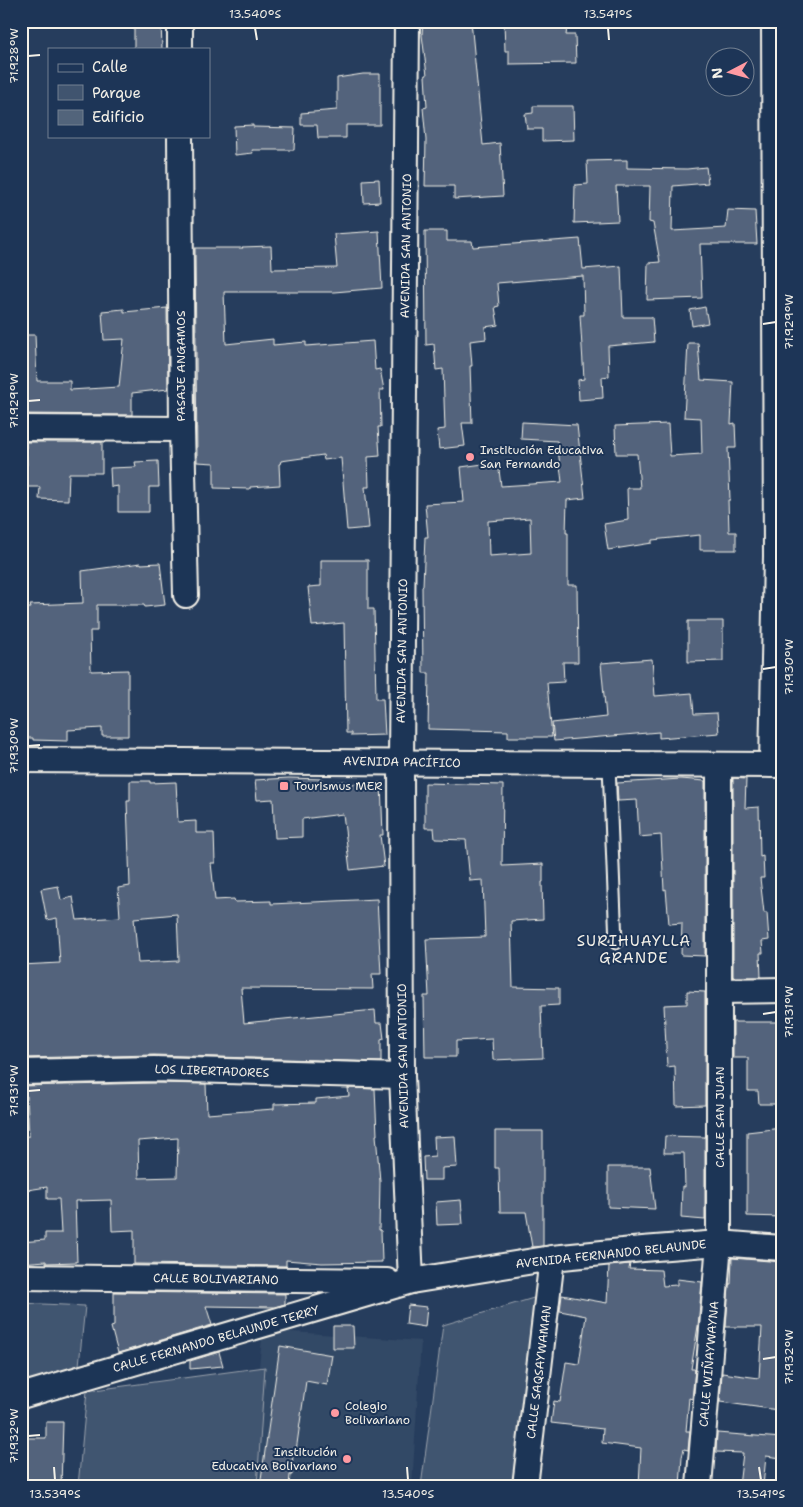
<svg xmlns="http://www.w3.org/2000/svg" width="803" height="1507" font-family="'Shantell Sans',sans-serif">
<rect width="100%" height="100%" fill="#263d5d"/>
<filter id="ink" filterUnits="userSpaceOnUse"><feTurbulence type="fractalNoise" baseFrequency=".02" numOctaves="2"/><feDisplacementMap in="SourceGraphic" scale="10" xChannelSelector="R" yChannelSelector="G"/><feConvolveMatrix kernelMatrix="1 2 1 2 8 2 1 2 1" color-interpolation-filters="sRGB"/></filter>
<g filter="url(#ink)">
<!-- built -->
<polygon fill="#334966" points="263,1330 421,1341 412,1486 246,1486"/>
<!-- green -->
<g fill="#40546f" stroke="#9aa2ac">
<polygon points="547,1294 525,1486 421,1486 443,1325"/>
<polygon points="21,1303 85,1306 78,1375 21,1388"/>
<polygon points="265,1367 257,1486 78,1486 87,1391"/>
</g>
<!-- building -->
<g fill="#52647b" stroke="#f4f1e8" fill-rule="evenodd">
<polygon points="134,21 161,21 162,49 134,49"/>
<polygon points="423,21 471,21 483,145 500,143 503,196 454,199 454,186 425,186 426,140 423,108 427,107 425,76 427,75 422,35"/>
<polygon points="504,21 568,21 566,35 575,35 576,63 509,64 509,51 505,51"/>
<polygon points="363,74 380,74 380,125 346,125 346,138 318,138 317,125 301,125 301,113 337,110 337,78"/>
<polygon points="533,106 573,106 574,140 542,141 542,129 527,129 525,114 533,113"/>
<polygon points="253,125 253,127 295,128 294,150 252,150 253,153 235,155 234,126"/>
<polygon points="627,160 627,168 687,169 706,167 708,183 673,186 672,231 726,228 728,210 755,211 757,244 700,244 702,298 647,300 648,263 660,262 653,223 649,222 650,186 616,186 618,221 574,223 575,185 588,184 587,161"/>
<polygon points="379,179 380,202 364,203 363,180"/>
<polygon points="379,231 382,288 334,292 224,292 226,344 273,339 273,345 306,342 306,346 373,341 375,370 380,369 384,390 380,390 381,427 378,427 380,456 368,457 369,487 365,487 369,528 347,530 341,458 324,460 323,455 281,461 280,464 279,464 280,485 250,487 250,489 214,488 214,463 197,462 195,248 243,248 242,247 271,246 272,269 337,268 334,234"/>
<polygon points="425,231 447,231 447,241 472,241 473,247 580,239 583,269 621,266 623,317 652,317 654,342 608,346 609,376 602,377 603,398 579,400 578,380 584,379 580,315 584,315 583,276 497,283 499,306 495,307 498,325 485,327 486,339 470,341 472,366 470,366 472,423 462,423 465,446 439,449 437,430 445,429 443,369 436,370 434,344 426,345"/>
<polygon points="705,307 708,323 692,326 690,310"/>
<polygon points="167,308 168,389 132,393 132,415 21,414 21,335 35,335 37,381 70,381 70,390 119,387 124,339 104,340 102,311 124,309 124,312"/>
<polygon points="688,343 698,343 701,380 733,382 731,424 735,423 736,448 728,448 730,500 728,500 729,532 736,532 736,550 700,550 700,535 652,540 652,543 608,550 604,524 628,520 627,488 640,488 637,454 616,454 615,426 668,424 670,456 702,454 701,418 684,417"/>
<path d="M522,422l55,3 8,73 -18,2 -1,33h2v52h9l1,77h-15l1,20 -17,1 5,54h-44v-6l-80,-2 1,-56h-6l-1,-86 1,-1 2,-49h3l-3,-33 39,-2 -3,-35 37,-5 3,24 61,-4 -5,-41 -36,-2zM530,518l1,35 -42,3 -1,-35z"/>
<polygon points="26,442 102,442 102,473 69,473 68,500 39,499 40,487 21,487 21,465 27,465"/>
<polygon points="158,461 159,487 149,487 149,512 118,512 118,486 111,487 110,468 136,467 135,462"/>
<polygon points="321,560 368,560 368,609 374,609 376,699 383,699 385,735 351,736 351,733 346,733 344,623 312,626 308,587 321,586"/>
<polygon points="141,563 141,564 160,563 165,605 145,607 144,605 97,605 97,631 90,631 91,671 128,670 128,736 102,736 102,728 68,730 68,741 33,740 33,738 21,738 21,608 31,608 30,605 83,603 82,571"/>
<polygon points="688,621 723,621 723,661 688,662"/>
<polygon points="652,659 655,696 692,693 694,714 717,713 719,733 659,738 659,732 554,741 552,723 606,717 601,663"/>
<polygon points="289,778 322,779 322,783 345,781 346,784 381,783 383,835 380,835 384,866 350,870 343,814 302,819 302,837 275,838 273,799 257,800 255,780"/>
<polygon points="733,778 746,779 745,808 759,807 760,857 763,856 764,878 760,878 764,913 767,913 769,940 762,941 763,953 760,953 761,977 733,977"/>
<polygon points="681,779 705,781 705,956 681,955 682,923 669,924 666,889 664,890 661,835 639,837 637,800 618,801 617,783"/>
<path d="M130,781h20v2l26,-1 2,40 18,-1v12h18l1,30h-4l4,37 19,-1 1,3 36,-1v3l106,-5 4,75h-9l1,15 -132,-1 3,35 131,-13 1,13h6l2,16 -3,1v22l-227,-7 -133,3v-93l39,-2 -3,-45 -10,2 -6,-31 17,-3 3,14 12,-3 4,23 43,-3 -2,-29 12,-2 -3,-85h3zM177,914l2,47 -41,2 -4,-45z"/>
<polygon points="425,783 503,785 502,866 543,864 543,882 542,882 543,919 511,921 513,987 559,988 559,1005 541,1006 543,1058 493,1060 492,1039 456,1041 456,1057 425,1057 424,996 429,996 426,939 485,937 483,880 470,881 466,840 435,839 434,828 425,828"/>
<polygon points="687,991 705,992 705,1105 676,1106 675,1066 667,1067 664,1005 687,1004"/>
<polygon points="733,1022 782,1022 780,1104 759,1104 758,1091 748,1091 748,1058 733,1058"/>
<path d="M154,1083l52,1 1,30 67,-5v-5l42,-1v-4l33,-3 -1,-8 27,1 2,46h-1l4,46 -1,49h2l1,32 -60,1 -36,-3v6l-152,-2v-34l-22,1 -1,-31 -36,1 2,61 -31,1v-2l-25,2v-21l24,-2v-7h16l-2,-34h-12v-12l-26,4v-54l8,-1 -2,-40 -6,1v-11zM178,1138l-1,39 -38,1 -1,-37z"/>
<polygon points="782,1128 782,1217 747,1216 747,1132"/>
<polygon points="495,1131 543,1131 543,1246 532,1247 526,1212 500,1212 499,1168 495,1168"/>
<polygon points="455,1136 457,1167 442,1168 442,1180 424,1180 423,1157 435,1156 434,1137"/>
<polygon points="665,1136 705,1137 705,1220 681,1218 682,1186 685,1187 684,1153 664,1153"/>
<polygon points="608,1167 650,1167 655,1209 608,1207"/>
<polygon points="461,1200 463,1224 437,1225 436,1202"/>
<polygon points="732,1258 782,1262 782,1376 778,1410 720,1402 722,1373 759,1378 762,1327 726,1327 729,1284 731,1284"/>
<polygon points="630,1264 629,1269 661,1270 663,1286 677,1285 677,1279 702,1282 698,1326 691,1369 695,1369 692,1399 689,1398 686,1431 690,1431 688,1450 684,1449 682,1457 680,1486 639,1485 641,1448 602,1443 603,1429 551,1423 554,1401 560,1402 566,1362 579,1364 586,1316 560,1311 562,1295 607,1303 609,1266"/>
<polygon points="114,1292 285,1294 285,1304 274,1307 206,1306 212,1325 118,1353 111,1327 114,1326"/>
<polygon points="408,1305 427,1307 425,1327 406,1324"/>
<polygon points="333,1326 353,1326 354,1348 333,1348"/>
<polygon points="280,1346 332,1355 327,1385 306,1381 296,1451 293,1451 292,1475 290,1475 289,1486 260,1486"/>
<polygon points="219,1352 223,1366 190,1369 190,1361"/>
<polygon points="46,1422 63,1422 61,1486 21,1486 21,1458 24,1458 25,1438 46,1438"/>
<polygon points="717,1433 782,1438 782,1458 766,1456 763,1486 739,1486 743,1453 716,1452"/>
</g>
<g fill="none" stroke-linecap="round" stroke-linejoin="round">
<defs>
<polyline id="lane" points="609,765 616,943"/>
<g id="street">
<polyline points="180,21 180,49"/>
<polyline points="407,21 401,762 402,1076 411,1281"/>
<polyline points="180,136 182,429 186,595"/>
<polyline points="21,428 182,429"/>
<polyline points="21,760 782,765"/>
<polyline points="772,765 776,556 774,21"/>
<polyline points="720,991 782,990"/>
<polyline points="21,1072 154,1069 402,1076"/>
<polyline points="21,1277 387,1281"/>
<polyline points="21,1396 411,1281 552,1258 643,1249 719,1243 782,1248"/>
<polyline points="525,1486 552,1258"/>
<polyline points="699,1486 719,1243 719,766"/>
</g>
</defs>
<!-- lane casing -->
<use href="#lane" stroke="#f4f1e8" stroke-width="15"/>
<!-- street casing -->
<use href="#street" stroke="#f4f1e8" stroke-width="28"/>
<!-- lane -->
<use href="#lane" stroke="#1d3557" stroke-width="11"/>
<!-- street -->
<use href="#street" stroke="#1d3557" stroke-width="24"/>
</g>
</g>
<!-- ticks -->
<path fill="none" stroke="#f4f1e8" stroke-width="2" d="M255,28l2,12M608,28l1,12M28,56l12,-1M763,324l13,-2M28,401l12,-1M763,669l13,-2M28,746l12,-1M763,1014l13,-2M28,1091l12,-1M763,1359l13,-2M28,1436l12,-1M54,1467l1,13M407,1467l1,13M759,1467l2,13"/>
<!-- markers -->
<g fill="#ff9aa2" stroke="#1d3557" stroke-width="2">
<circle cx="470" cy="457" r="5"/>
<rect x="279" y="781" width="10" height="10" rx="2.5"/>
<circle cx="335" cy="1413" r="5"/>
<circle cx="347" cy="1459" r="5"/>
</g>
<g text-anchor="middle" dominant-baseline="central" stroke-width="4" stroke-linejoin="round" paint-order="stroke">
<!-- street labels -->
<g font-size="12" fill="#f4f1e8" stroke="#1d3557">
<text transform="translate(406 246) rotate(-89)">AVENIDA SAN ANTONIO</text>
<text transform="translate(181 366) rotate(-90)">PASAJE ANGAMOS</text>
<text transform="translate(402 651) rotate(-89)">AVENIDA SAN ANTONIO</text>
<text transform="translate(402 762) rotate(1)">AVENIDA PACÍFICO</text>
<text transform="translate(403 1056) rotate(-91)">AVENIDA SAN ANTONIO</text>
<text transform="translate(212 1071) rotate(2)">LOS LIBERTADORES</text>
<text transform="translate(720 1117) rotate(-90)">CALLE SAN JUAN</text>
<text transform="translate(611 1254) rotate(-6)">AVENIDA FERNANDO BELAUNDE</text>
<text transform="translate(216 1279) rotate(1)">CALLE BOLIVARIANO</text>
<text transform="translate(216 1339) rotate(-16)">CALLE FERNANDO BELAUNDE TERRY</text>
<text transform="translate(709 1364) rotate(-85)">CALLE WIÑAYWAYNA</text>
<text transform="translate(539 1372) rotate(-83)">CALLE SAQSAYWAMAN</text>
</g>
<!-- poi labels -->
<g font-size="12" fill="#f4f1e8" stroke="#1d3557" text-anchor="start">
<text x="480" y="450">Institución Educativa<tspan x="480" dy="14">San Fernando</tspan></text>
<text x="294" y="786">Tourismus MER</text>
<text x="345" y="1406">Colegio<tspan x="345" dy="14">Bolivariano</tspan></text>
<text x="337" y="1452" text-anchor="end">Institución<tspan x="337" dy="14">Educativa Bolivariano</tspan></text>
</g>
<!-- quarter labels -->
<g font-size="15" letter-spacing="1" fill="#f4f1e8" stroke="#1d3557">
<text x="634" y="941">SURIHUAYLLA<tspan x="634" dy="17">GRANDE</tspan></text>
</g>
</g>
<!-- margin -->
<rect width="803" height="1507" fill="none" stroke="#1d3557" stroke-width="55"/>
<!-- legend -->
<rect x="48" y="48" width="162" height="90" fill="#1d3557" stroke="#738091"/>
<rect x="58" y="64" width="25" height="8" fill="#1d3557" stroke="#738091"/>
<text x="92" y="72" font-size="15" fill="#f4f1e8">Calle</text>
<rect x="58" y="85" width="25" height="15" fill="#40546f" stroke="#738091"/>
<text x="92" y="98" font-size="15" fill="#f4f1e8">Parque</text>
<rect x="58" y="110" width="25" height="15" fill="#52647b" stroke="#738091"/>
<text x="92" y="122" font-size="15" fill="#f4f1e8">Edificio</text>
<!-- north arrow -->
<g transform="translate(730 72) rotate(264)"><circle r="24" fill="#1d3557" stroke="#738091"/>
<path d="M0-4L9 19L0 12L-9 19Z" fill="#ff9aa2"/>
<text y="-8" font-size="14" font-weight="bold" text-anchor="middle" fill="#f4f1e8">N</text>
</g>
<rect x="28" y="28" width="748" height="1452" fill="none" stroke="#f4f1e8" stroke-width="2"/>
<g font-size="12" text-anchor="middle" fill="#f4f1e8">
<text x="255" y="18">13.540°S</text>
<text x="608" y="18">13.541°S</text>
<text transform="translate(14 56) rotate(-90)" y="4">71.928°W</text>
<text transform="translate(789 322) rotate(-90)" y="4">71.929°W</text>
<text transform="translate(14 401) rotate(-90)" y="4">71.929°W</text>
<text transform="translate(789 667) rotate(-90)" y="4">71.930°W</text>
<text transform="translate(14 746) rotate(-90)" y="4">71.930°W</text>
<text transform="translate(789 1012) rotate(-90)" y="4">71.931°W</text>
<text transform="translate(14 1091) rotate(-90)" y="4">71.931°W</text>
<text transform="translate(789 1357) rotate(-90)" y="4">71.932°W</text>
<text transform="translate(14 1436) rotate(-90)" y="4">71.932°W</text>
<text x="55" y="1498">13.539°S</text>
<text x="408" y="1498">13.540°S</text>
<text x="761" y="1498">13.541°S</text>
</g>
</svg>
